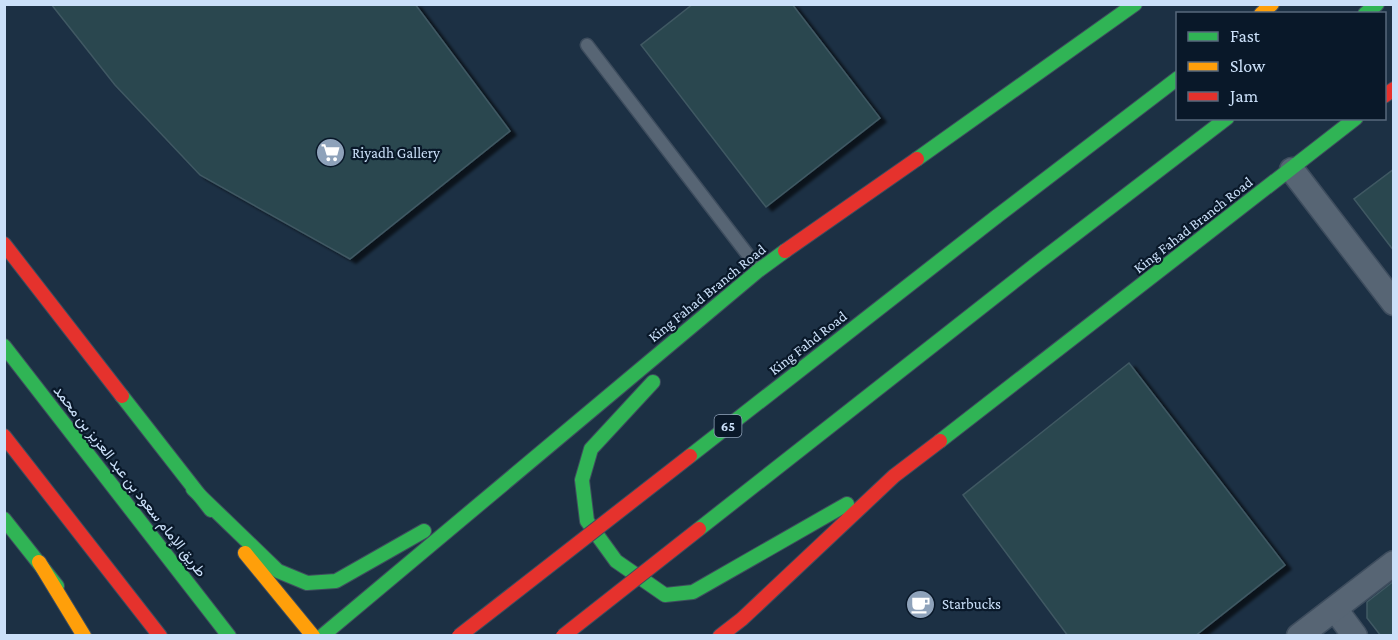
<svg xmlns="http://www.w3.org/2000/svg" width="1398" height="640" font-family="'Crimson Pro',Vazirmatn,serif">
<defs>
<filter id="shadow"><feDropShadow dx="6" dy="4" stdDeviation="1.5" flood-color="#0009"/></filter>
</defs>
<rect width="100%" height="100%" fill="#1c3044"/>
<!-- building -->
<g fill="#2a4750" stroke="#405963" stroke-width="1.5" filter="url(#shadow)">
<polygon points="51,4 415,4 510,131 350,259 200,175 115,85"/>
<polygon points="693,4 792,4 880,118 766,207 641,45"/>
<polygon points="1394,169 1394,251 1354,199"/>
<polygon points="1129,363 1285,565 1195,636 1068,636 963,495"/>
<polygon points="1394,581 1394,636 1381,636 1367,618 1367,602"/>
</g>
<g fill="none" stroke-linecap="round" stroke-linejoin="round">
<defs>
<polyline id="lane" points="587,45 758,268"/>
<g id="street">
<polyline points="1292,170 1394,303"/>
<polyline points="1335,609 1355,636"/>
<polyline points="1299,636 1394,563"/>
</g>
<g id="fast">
<polyline points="1365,14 1377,4"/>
<polyline points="917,159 1135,4"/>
<polyline points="996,217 1178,78"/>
<polyline points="1035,265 1227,118"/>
<polyline points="4,346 229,636"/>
<polyline points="653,382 591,449 582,480 587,521 616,561 665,595 693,592 847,504"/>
<polyline points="122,396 211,510"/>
<polyline points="940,441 1356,118"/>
<polyline points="193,489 278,571 307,583 336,581 424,531"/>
<polyline points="4,519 57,586"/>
<polyline points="322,636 759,270 785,251"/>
</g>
<g id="slow">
<polyline points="1261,14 1272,4"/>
<polyline points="245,553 313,636"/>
<polyline points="39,562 84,636"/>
</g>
<g id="jam">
<polyline points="1384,96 1394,89"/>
<polyline points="4,244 122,396"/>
<polyline points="785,251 917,159"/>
<polyline points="4,436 160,636"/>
<polyline points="720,636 742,619 894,476 940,441"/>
</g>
</defs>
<!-- lane casing -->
<use href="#lane" stroke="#3e4d5e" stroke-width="15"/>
<!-- street casing -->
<use href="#street" stroke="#3e4d5e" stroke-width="27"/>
<!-- fast casing -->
<use href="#fast" stroke="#3e4d5e" stroke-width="16"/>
<!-- slow casing -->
<use href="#slow" stroke="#3e4d5e" stroke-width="16"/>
<!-- jam casing -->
<use href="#jam" stroke="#3e4d5e" stroke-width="16"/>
<!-- lane -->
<use href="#lane" stroke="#576574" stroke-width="12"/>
<!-- street -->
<use href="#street" stroke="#576574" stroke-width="24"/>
<!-- fast -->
<use href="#fast" stroke="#30b455" stroke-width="14"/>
<!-- slow -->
<use href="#slow" stroke="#ff9f0a" stroke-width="14"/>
<!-- jam -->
<use href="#jam" stroke="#e5322d" stroke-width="14"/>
<defs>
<g id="fast-bridge">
<polyline points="690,456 996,217"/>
<polyline points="699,529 1035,265"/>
</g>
<g id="jam-bridge">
<polyline points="459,636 690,456"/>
<polyline points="563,636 699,529"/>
</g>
</defs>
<!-- fast-bridge casing -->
<use href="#fast-bridge" stroke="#3e4d5e" stroke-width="16" stroke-linecap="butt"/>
<!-- jam-bridge casing -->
<use href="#jam-bridge" stroke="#3e4d5e" stroke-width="16" stroke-linecap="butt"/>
<!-- fast-bridge -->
<use href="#fast-bridge" stroke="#30b455" stroke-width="14"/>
<!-- jam-bridge -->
<use href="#jam-bridge" stroke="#e5322d" stroke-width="14"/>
</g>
<!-- icons -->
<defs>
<symbol id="supermarket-disc" viewBox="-11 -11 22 22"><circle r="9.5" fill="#8ea2ba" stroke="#091829"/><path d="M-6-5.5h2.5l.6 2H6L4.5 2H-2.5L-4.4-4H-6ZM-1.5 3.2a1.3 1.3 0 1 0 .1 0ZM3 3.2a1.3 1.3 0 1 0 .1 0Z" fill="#fff"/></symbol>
<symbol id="cafe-disc" viewBox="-11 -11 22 22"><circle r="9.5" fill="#8ea2ba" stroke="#091829"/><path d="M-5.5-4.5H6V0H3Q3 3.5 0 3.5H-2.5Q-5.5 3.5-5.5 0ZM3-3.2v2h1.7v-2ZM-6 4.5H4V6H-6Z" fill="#fff"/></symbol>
</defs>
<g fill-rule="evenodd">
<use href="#supermarket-disc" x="314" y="136" width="33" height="33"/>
<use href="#cafe-disc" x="904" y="588" width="33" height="33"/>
</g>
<g text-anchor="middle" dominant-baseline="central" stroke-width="4.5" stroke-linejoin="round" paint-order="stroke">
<!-- shield labels -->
<rect fill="#091829" stroke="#91a4bb" stroke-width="1.5" x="714.5" y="415" width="27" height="22" rx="4.5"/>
<g font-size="14" font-weight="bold" fill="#cbe0f9">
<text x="728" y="426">65</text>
</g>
<!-- poi labels -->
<g font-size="15" fill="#cbe0f9" stroke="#091829" text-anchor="start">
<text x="352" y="153">Riyadh Gallery</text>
<text x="942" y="604">Starbucks</text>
</g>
<!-- street labels -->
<g font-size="15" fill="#cbe0f9" stroke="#091829">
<text transform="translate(1193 225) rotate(-38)">King Fahad Branch Road</text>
<text transform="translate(707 293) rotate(-39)">King Fahad Branch Road</text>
<text transform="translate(808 343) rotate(-38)">King Fahd Road</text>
<text transform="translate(130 481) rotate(52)">طريق الإمام سعود بن عبد العزيز بن محمد</text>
</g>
</g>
<!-- border -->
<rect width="1398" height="640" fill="none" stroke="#cbe0f9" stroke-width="12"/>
<!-- legend -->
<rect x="1176" y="12" width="210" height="108" fill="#091829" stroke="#57687c" stroke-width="1.5"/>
<rect x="1188" y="32" width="30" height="9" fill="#30b455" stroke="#57687c" stroke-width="1.5"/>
<text x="1230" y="42" font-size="18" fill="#cbe0f9">Fast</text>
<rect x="1188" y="62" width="30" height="9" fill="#ff9f0a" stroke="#57687c" stroke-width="1.5"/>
<text x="1230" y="72" font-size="18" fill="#cbe0f9">Slow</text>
<rect x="1188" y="92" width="30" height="9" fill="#e5322d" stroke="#57687c" stroke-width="1.5"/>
<text x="1230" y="102" font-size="18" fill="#cbe0f9">Jam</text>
</svg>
